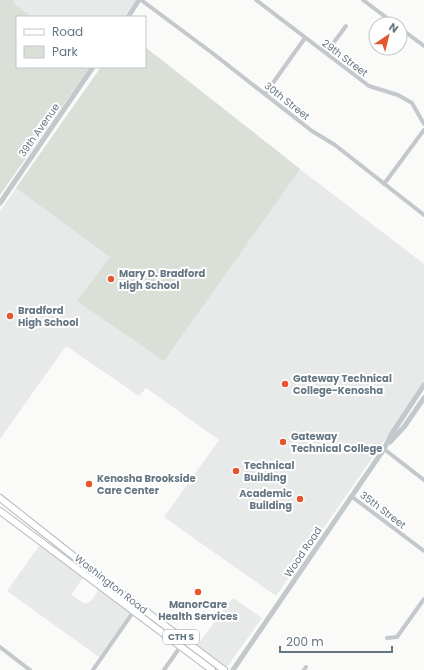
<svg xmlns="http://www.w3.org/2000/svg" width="424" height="670" font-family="Poppins,sans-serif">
<rect width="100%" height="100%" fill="#fafaf8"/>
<!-- built -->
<g fill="#e8e9e9">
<polygon points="15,0 136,0 124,17 32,17 13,3"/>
<polygon points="145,47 300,169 424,264 424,381 394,427 276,596 164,517 219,440 146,388 139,396 66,346 0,439 0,211 101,67 145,67"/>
<polygon points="39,546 84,576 71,595 85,604 91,601 100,588 129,610 129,614 99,657 7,591"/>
<polygon points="233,598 262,618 232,660 229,665 225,667 197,645"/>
</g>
<!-- green -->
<g fill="#dadfd7">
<polygon points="0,0 15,0 13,3 32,17 17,17 17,67 90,67 0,195"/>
<polygon points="145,47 300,169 164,361 77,301 110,257 16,188 101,67 145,67"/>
</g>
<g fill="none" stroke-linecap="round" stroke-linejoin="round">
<defs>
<g id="primary">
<polyline points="0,498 95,573 224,670"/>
<polyline points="0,511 212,670"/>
</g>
</defs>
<!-- primary casing -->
<use href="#primary" stroke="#b5babe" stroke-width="8"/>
<!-- minor -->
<g stroke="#c3c8cc" stroke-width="4">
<polyline points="141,0 211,52 312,131 335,145 424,215"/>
<polyline points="256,0 369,86 398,95 412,103 424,124"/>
<polyline points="363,0 395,24"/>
<polyline points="400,28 424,46"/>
<polyline points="326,53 346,26"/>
<polyline points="265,94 305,38"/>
<polyline points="384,184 424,130"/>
<polyline points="384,449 424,480"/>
<polyline points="351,496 424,551"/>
<polyline points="387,638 397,637 424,599"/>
<polyline points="0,647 30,670"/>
<polyline points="93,670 138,605"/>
<polyline points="164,670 185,640"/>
<polyline points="304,670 306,667"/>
</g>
<!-- tertiary -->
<g stroke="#c3c8cc" stroke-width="5">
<polyline points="128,17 139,0"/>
<polyline points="0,203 93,67"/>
<polyline points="390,442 404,427 424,398"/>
<polyline points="233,670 384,449 391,435 424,385"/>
</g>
<!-- primary -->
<use href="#primary" stroke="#fff" stroke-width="6"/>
</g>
<!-- markers -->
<g fill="#e4572e" stroke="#fff" stroke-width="1.5">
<circle cx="111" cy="279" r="4"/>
<circle cx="10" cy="316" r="4"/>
<circle cx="285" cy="384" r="4"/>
<circle cx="283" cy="442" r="4"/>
<circle cx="236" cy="471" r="4"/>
<circle cx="89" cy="484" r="4"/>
<circle cx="300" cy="499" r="4"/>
<circle cx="198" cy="592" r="4"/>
</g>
<g text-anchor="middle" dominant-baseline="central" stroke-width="4" stroke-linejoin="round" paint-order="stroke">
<!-- shield labels -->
<rect fill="#fff" stroke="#939fa8" stroke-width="1" x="163" y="630" width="36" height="14" rx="3"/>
<g font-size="9" font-weight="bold" fill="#657683">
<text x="181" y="637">CTH S</text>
</g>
<!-- street labels -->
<g font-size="10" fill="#657683" stroke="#fff">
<text transform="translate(345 58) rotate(37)">29th Street</text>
<text transform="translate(287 101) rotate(38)">30th Street</text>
<text transform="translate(39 130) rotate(-55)">39th Avenue</text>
<text transform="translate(383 510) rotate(37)">35th Street</text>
<text transform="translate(303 552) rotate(-56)">Wood Road</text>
<text transform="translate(111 584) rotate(38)">Washington Road</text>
</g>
<!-- poi labels -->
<g font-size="10" font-weight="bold" fill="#657683" stroke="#fff" text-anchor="start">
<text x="119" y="273">Mary D. Bradford<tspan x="119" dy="12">High School</tspan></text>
<text x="18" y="310">Bradford<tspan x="18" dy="12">High School</tspan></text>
<text x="293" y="378">Gateway Technical<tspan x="293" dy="12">College-Kenosha</tspan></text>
<text x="291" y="436">Gateway<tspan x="291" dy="12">Technical College</tspan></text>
<text x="244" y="465">Technical<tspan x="244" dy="12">Building</tspan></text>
<text x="97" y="478">Kenosha Brookside<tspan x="97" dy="12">Care Center</tspan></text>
<text x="292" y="493" text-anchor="end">Academic<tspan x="292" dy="12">Building</tspan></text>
<text x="198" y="604" text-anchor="middle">ManorCare<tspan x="198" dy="12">Health Services</tspan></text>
</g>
</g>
<!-- legend -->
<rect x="16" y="16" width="130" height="52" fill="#ffffff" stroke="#c1c8cd"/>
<rect x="24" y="29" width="20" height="6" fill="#ffffff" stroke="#c1c8cd"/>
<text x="52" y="36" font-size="12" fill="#657683">Road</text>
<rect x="24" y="46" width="20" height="12" fill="#dadfd7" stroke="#c1c8cd"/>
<text x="52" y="56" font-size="12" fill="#657683">Park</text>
<!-- north arrow -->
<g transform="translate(388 36) rotate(35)"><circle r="19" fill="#ffffff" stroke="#c1c8cd"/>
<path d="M0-3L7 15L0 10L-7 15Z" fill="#e4572e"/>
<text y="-6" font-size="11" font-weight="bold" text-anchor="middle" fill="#657683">N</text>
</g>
<!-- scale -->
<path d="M280 646v6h112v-6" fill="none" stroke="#657683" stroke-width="2"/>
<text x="286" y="646" font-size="12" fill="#657683" stroke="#ffffff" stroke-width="3" paint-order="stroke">200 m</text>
</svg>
